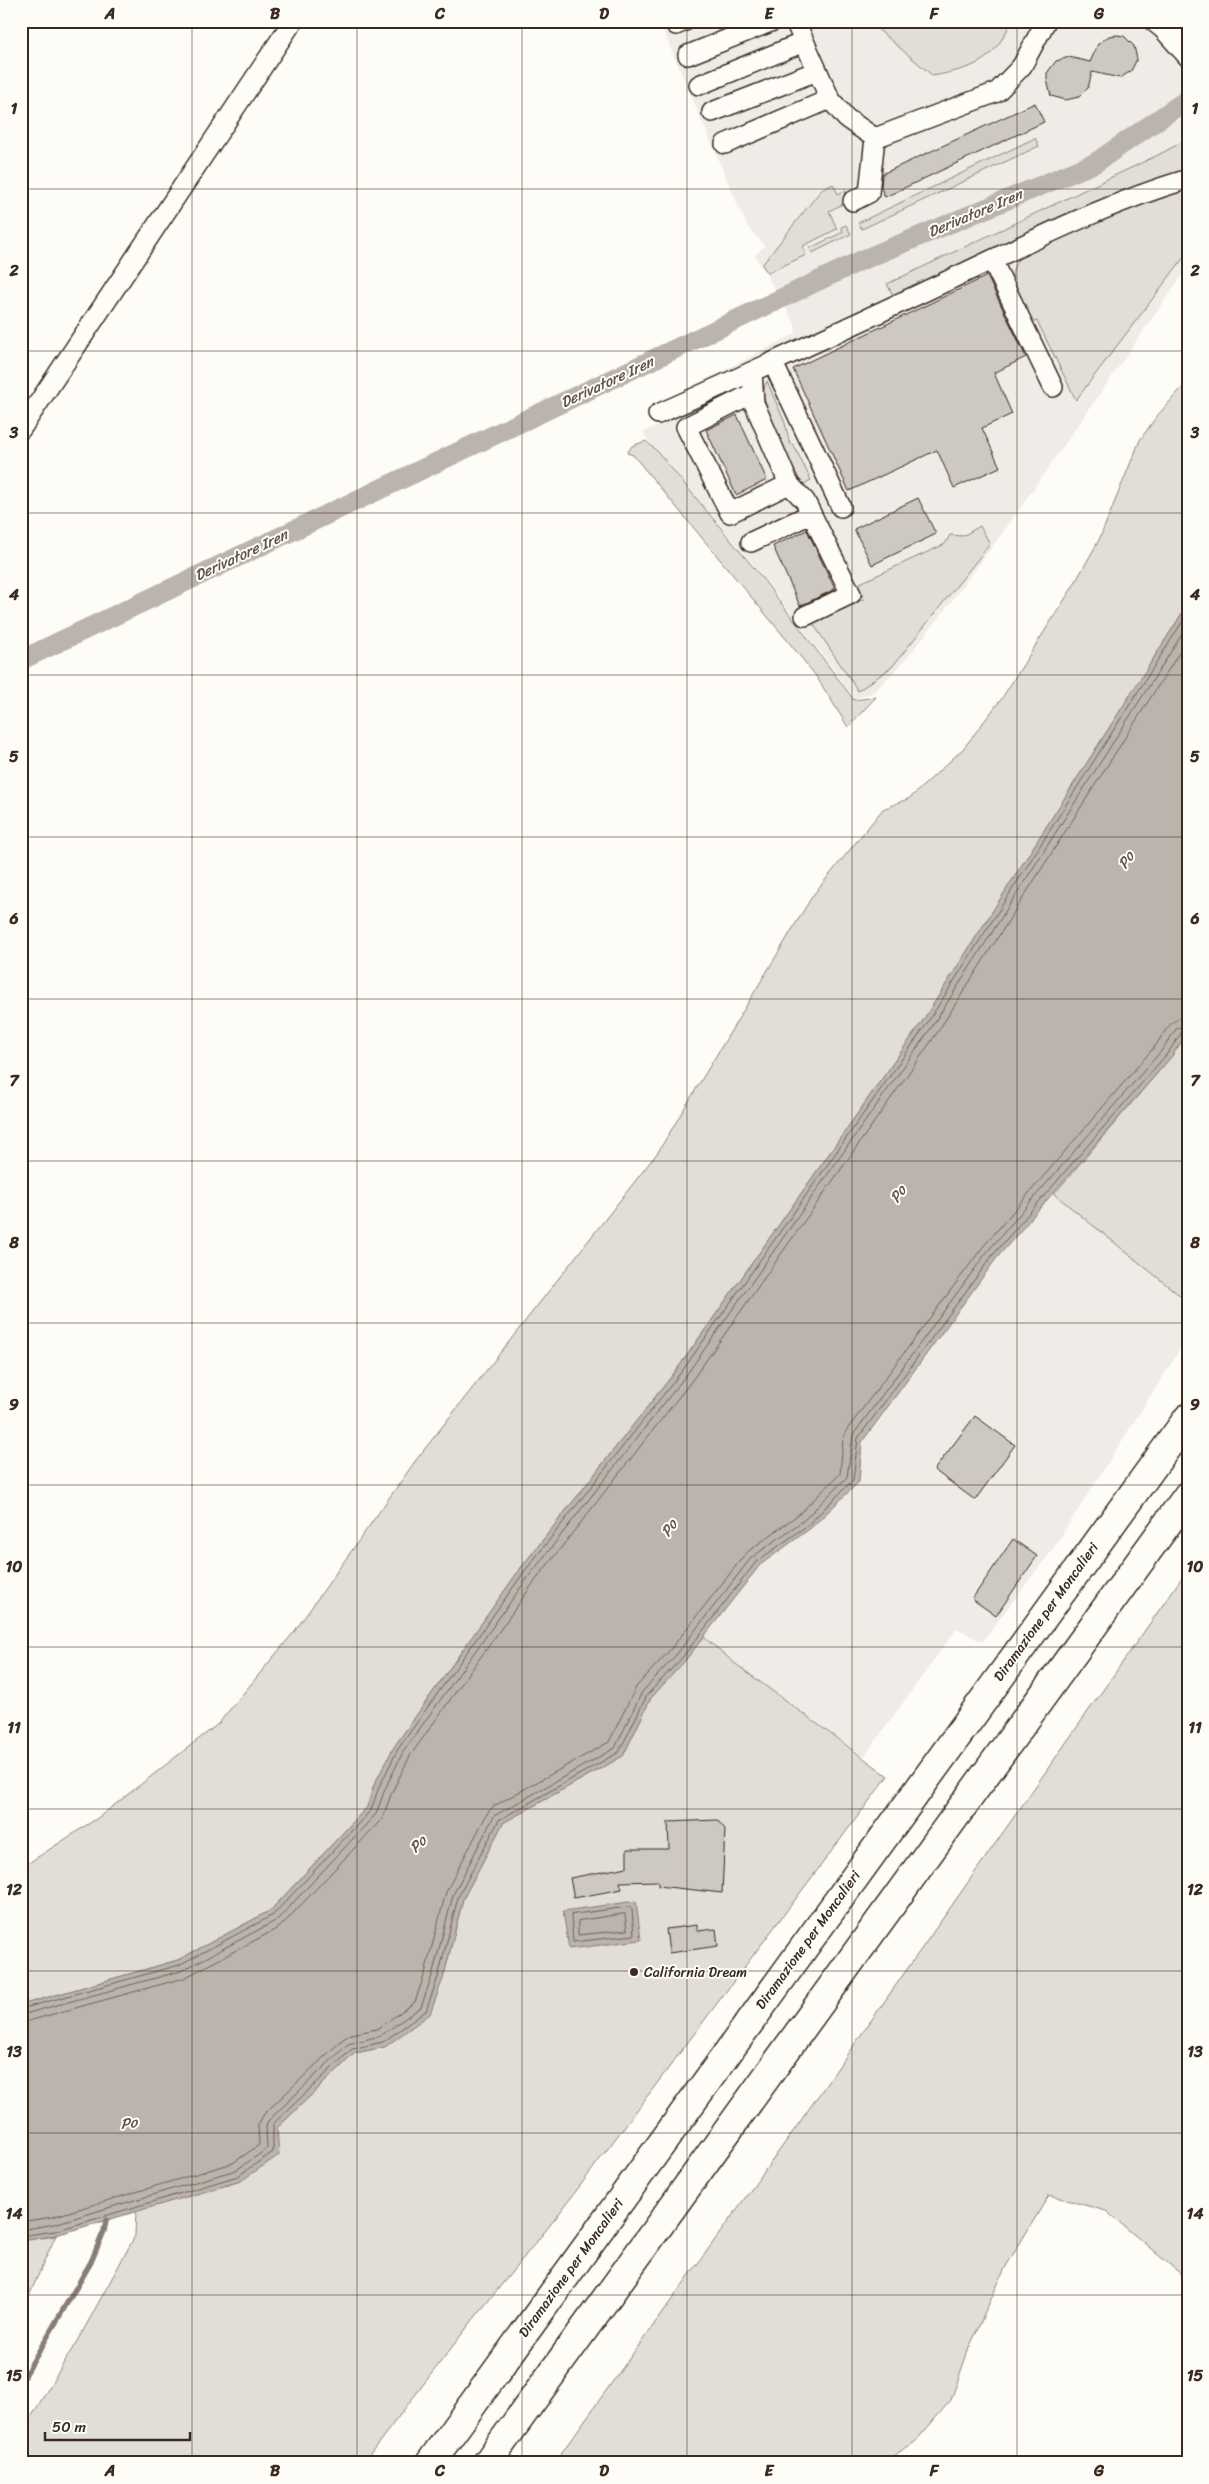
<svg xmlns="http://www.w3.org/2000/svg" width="1209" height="2484" font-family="Sriracha,sans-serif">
<rect width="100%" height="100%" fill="#fdfcf7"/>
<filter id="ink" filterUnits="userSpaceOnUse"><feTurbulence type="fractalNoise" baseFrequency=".02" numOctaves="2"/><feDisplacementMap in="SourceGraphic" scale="10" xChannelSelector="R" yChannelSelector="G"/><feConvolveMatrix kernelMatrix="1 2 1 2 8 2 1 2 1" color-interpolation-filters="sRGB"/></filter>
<g filter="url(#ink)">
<!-- built -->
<g fill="#efece7">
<polygon points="659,21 1188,21 1188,267 1009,524 951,602 906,659 874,692 855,699 765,579 658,451 653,448 643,432 663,424 655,406 796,333 795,324 755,255 765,246 747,226"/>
<polygon points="1054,1194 1188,1302 1188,1337 1053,1549 982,1642 957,1628 864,1757 737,1665 704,1637 760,1565 811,1528 859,1482 862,1442 996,1259"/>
</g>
<!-- green -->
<g fill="#e1ded7" stroke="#8e847a">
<path d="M868,21h144c-21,42 -34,46 -79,55z"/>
<polygon points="1035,138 1039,146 862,229 858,223"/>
<polygon points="1188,139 1188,172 894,297 887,284 1160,154"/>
<polygon points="833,184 838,194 845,190 851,200 829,211 837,229 803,246 806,255 768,273 762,265 821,190"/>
<path d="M1188,189v63l-112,148 -39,-79 -8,3c-10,-23 -27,-45 -9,-67l93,-46z"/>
<polygon points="846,225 851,234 812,253 810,248 843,232 841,227"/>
<path d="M767,381l18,42 5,21h3l18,36 -9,5c-11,-23 -50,-82 -35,-104z"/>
<polygon points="1188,381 1188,604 922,1022 678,1368 520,1569 394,1747 374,1785 367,1807 271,1910 178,1960 21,2005 21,1868 99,1817 218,1724 294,1632 416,1460 658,1152 813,895 883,809 910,798 963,749 1002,698 1072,588 1099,540 1140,440 1157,416"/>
<polygon points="646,441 658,452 763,579 854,700 876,697 848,727 816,676 787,640 633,455 627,453 632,446"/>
<polygon points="980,526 990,544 892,667 858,691 812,622 864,599 858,584 945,544 950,535 963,536"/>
<polygon points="1188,1032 1188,1302 1054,1194 1171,1057"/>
<polygon points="1188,1569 1188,2280 1106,2211 1049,2195 1005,2268 969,2348 951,2400 915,2442 882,2463 554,2463 797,2126"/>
<polygon points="704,1637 737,1665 888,1776 555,2219 472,2321 363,2463 21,2463 21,2434 83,2331 135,2236 136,2211 241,2181 277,2128 355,2053 385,2047 443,1979 463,1899 503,1823 623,1756 651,1698"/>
<polygon points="56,2236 56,2235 21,2314 21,2241"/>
</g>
<!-- water -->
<g fill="#bbb4ad" stroke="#887d74">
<polygon points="1188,604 1188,1032 1171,1057 996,1259 862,1442 859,1482 811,1528 760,1565 684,1662 651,1698 623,1756 503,1823 463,1899 443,1979 430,2014 385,2047 355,2053 277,2128 279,2155 241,2181 56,2235 21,2241 21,2005 178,1960 271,1910 367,1807 374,1785 394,1747 520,1569 678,1368 922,1022"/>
<polygon points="636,1901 641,1940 569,1949 563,1911"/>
</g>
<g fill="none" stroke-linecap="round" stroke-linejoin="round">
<!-- shore -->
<g stroke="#6e6157" stroke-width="1">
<polygon points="630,1907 632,1910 634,1935 573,1942 571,1915"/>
<polygon points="625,1914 627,1930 578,1935 578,1921"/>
<polyline points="21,2009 179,1965 273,1915 371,1810 379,1787 398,1749 524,1572 682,1371 926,1025 1188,613"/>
<polyline points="21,2015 181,1971 277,1920 376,1814 385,1789 403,1752 529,1576 687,1374 931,1028 1188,625"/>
<polyline points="21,2023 184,1978 280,1927 382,1819 392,1792 410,1756 535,1581 693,1379 937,1033 1188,639"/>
<path d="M21,2222l31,-5 181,-54 26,-18 -1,-20 6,-11 79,-75 8,-5 26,-5 38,-27 10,-29 21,-81 42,-80 6,-6 115,-64 27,-55 34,-37 76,-97 53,-39 41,-40 3,-34 3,-9 136,-183 174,-203c8,-12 15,-28 32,-29"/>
<polyline points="21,2230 54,2224 236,2170 267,2149 266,2127 268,2121 348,2044 380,2036 421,2007 432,1976 453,1895 494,1816 615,1748 642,1692 676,1655 751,1558 804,1520 847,1477 853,1435 987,1252 1162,1050 1177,1028 1188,1024"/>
<polyline points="21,2236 55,2231 238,2176 273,2152 273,2124 352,2049 383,2042 426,2011 438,1977 458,1897 499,1820 619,1752 647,1695 681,1659 756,1562 808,1525 853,1480 858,1438 992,1256 1167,1054 1182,1032 1188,1030"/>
</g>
<!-- stream -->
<polyline stroke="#887d74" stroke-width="5.5" points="21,2382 91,2262 104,2231 106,2220"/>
<!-- canal -->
<polyline stroke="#bbb4ad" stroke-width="20" points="21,660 860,261 1095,163 1188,99"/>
</g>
<!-- building -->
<g fill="#cdc8c2" stroke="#3b2a1e">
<polygon points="1117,35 1124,36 1134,46 1137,59 1131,71 1120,78 1092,72 1088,88 1079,97 1066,100 1051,96 1047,80 1047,73 1056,61 1069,57 1090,62 1098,44 1109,36"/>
<polygon points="1035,103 1044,122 885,197 881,188 882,174"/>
<polygon points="987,276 1026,357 994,373 1012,414 982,428 1000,467 954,488 937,450 849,491 793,369"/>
<polygon points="737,415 767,480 736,495 706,430"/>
<polygon points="918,498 936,534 872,565 854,529"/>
<polygon points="807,530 835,589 800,606 773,546"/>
<polygon points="975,1416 1015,1445 975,1500 934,1470"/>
<polygon points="1013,1539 1037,1556 996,1616 972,1599"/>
<polygon points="717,1820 725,1829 722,1893 658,1886 658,1881 620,1882 622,1889 574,1898 570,1878 627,1867 627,1849 669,1849 668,1822"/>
<polygon points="697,1925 697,1931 716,1929 718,1946 669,1953 666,1929"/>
</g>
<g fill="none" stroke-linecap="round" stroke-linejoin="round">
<defs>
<g id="minor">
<polyline points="795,21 830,99 846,118 875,138"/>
<polyline points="1153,21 1163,29 1188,57"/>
<polyline points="1168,21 1176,23 1188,32"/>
<polyline points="676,25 685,21"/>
<polyline points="688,55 773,21"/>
<polyline points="699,85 804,42"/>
<polyline points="712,112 817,71"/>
<polyline points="875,138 997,92 1022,66 1046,21"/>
<polyline points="725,144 830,99"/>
<polyline points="853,201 869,193 875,138"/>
<polyline points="992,260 1053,387"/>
<polyline points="773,363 841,507"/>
<polyline points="752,372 754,403 789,484 730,513 686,427 753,393"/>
<path d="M658,414c97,-43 193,-88 289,-133 79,-37 157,-77 241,-102"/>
<polyline points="21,429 293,21"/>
<polyline points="789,484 805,501 851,594 805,616"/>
<polyline points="751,542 811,514"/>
</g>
<g id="highway">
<polyline points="430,2463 1188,1418"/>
<polyline points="487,2463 1188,1495"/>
</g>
</defs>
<!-- minor casing -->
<use href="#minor" stroke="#3b2a1e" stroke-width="22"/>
<!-- highway casing -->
<use href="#highway" stroke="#3b2a1e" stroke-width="31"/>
<!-- minor -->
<use href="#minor" stroke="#fdfcf7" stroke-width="19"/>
<!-- highway -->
<use href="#highway" stroke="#fdfcf7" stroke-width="28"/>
</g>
</g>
<!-- grid -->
<path fill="none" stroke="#3b2a1e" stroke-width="1" stroke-opacity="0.55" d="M192,21v2442M357,21v2442M522,21v2442M687,21v2442M852,21v2442M1017,21v2442M21,189h1167M21,351h1167M21,513h1167M21,675h1167M21,837h1167M21,999h1167M21,1161h1167M21,1323h1167M21,1485h1167M21,1647h1167M21,1809h1167M21,1971h1167M21,2133h1167M21,2295h1167"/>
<!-- markers -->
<circle fill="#3b2a1e" stroke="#fdfcf7" stroke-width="2" cx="634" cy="1972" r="5"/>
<g text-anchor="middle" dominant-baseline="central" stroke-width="4" stroke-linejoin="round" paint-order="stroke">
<!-- street labels -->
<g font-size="14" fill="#3b2a1e" stroke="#fdfcf7">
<text transform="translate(1046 1612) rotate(-54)">Diramazione per Moncalieri</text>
<text transform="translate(808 1940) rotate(-54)">Diramazione per Moncalieri</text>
<text transform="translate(571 2268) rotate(-54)">Diramazione per Moncalieri</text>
</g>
<!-- poi labels -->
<g font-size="14" fill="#3b2a1e" stroke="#fdfcf7" text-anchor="start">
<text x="644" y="1972">California Dream</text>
</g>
<!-- water labels -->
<g font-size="15" font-style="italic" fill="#615349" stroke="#fdfcf7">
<text transform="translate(975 213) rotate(-23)">Derivatore Iren</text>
<text transform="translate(607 382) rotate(-25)">Derivatore Iren</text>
<text transform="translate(241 555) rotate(-25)">Derivatore Iren</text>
<text transform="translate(1126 860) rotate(-56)">Po</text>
<text transform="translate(898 1194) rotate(-56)">Po</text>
<text transform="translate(669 1528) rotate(-56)">Po</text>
<text transform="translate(418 1844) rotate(-45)">Po</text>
<text transform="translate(129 2123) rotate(-7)">Po</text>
</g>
</g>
<!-- margin -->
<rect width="1209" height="2484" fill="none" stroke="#fdfcf7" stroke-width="55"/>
<!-- scale -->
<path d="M45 2432v8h145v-8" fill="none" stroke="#3b2a1e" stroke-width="2.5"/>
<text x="52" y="2432" font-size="15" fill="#3b2a1e" stroke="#fdfcf7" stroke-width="4" paint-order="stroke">50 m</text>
<rect x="28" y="28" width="1154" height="2428" fill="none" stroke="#3b2a1e" stroke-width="2"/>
<g font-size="16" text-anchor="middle" font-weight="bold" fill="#3b2a1e">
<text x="110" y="19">A</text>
<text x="275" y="19">B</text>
<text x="440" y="19">C</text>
<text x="604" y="19">D</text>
<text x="769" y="19">E</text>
<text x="934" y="19">F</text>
<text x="1099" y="19">G</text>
<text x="14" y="114">1</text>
<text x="1195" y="114">1</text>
<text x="14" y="276">2</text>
<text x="1195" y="276">2</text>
<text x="14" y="438">3</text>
<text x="1195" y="438">3</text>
<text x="14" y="600">4</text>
<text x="1195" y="600">4</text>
<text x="14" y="762">5</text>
<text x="1195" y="762">5</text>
<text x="14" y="924">6</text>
<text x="1195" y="924">6</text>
<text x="14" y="1086">7</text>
<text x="1195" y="1086">7</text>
<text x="14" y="1248">8</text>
<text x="1195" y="1248">8</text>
<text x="14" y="1410">9</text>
<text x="1195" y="1410">9</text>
<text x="14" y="1572">10</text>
<text x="1195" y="1572">10</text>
<text x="14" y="1733">11</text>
<text x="1195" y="1733">11</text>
<text x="14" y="1895">12</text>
<text x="1195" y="1895">12</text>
<text x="14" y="2057">13</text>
<text x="1195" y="2057">13</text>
<text x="14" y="2219">14</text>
<text x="1195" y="2219">14</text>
<text x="14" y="2381">15</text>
<text x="1195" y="2381">15</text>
<text x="110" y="2476">A</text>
<text x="275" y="2476">B</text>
<text x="440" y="2476">C</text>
<text x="604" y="2476">D</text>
<text x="769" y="2476">E</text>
<text x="934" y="2476">F</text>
<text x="1099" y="2476">G</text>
</g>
</svg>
